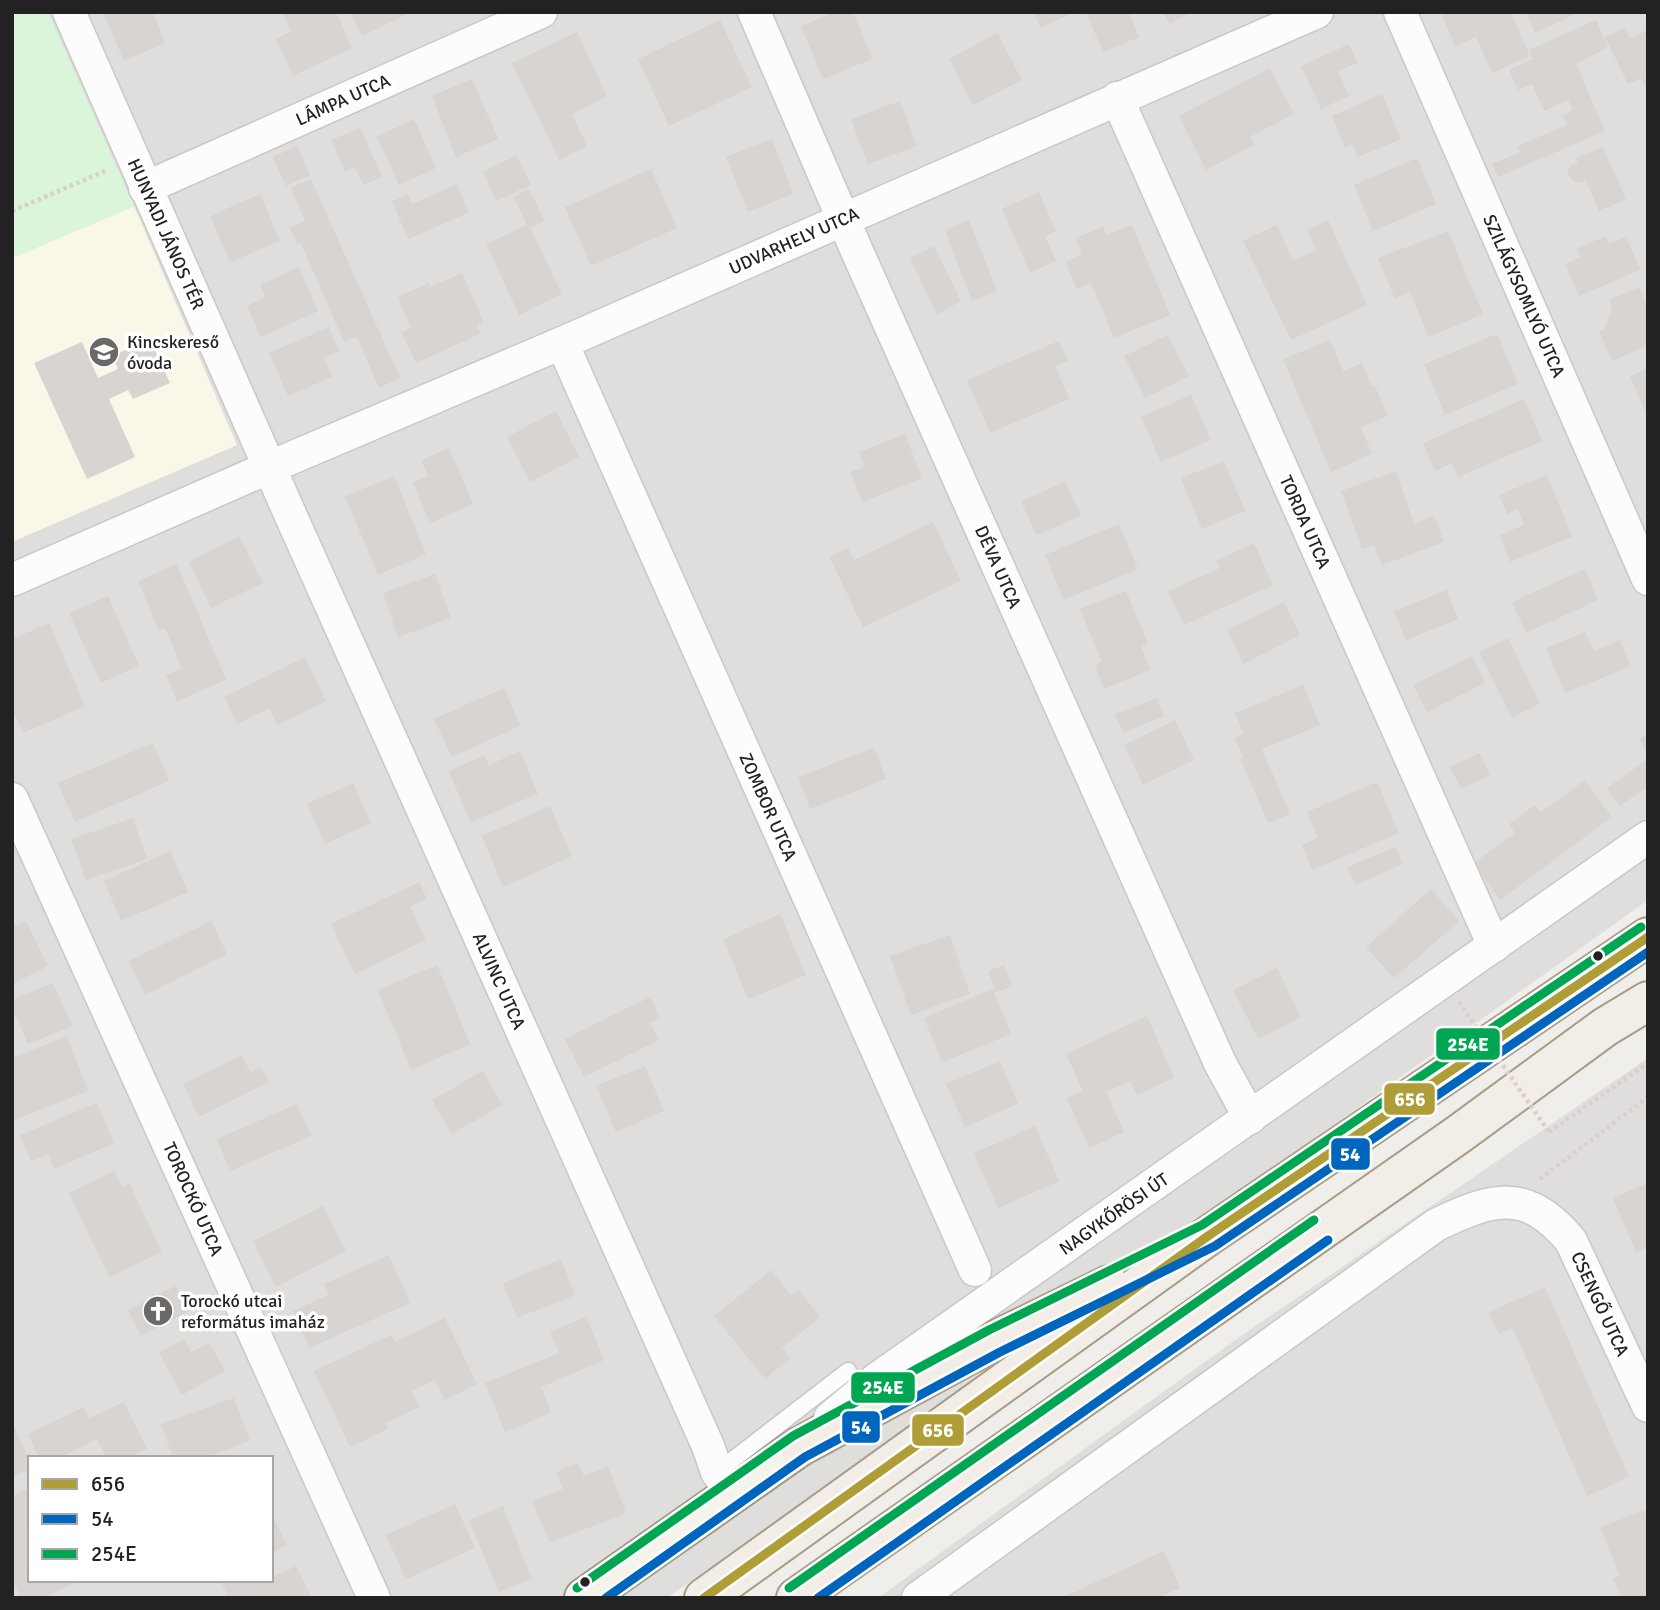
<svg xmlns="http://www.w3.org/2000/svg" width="1660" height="1610" viewBox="0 0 1660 1610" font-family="Signika,sans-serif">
<rect width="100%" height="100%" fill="#f0eeeb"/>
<g fill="#dfdedc" fill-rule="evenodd">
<path d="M 12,12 L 1648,12 L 1648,900 L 752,1541 L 666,1598 L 12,1598 ZM 30,1458 L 271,1458 L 271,1580 L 30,1580 Z"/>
<polygon points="1648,1058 1648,1598 878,1598 1238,1338"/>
</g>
<polygon fill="#f8f7e8" points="134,206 237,445 12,542 12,258"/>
<polygon fill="#daf5da" points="12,12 48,12 134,206 12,258"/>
<g fill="#d7d4d2">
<polygon points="103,12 153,12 165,43 124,61"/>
<polygon points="282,12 336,12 352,48 293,76 276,39 291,31"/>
<polygon points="351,12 411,12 362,36"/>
<polygon points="835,12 853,12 872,59 823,79 801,26"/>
<polygon points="1033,12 1069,12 1070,14 1041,28"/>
<polygon points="1086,12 1129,12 1139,37 1103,52"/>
<polygon points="1163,12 1192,12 1170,24"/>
<polygon points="1441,12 1511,12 1530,56 1492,73 1476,37 1455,46"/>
<polygon points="1526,12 1580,12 1535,33"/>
<polygon points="720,20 752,87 669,126 638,59"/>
<polygon points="1596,20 1608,47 1576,64 1605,131 1498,177 1492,164 1520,152 1517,146 1567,125 1563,115 1573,110 1568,100 1544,111 1532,84 1518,90 1509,70 1533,59 1529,50"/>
<polygon points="1625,28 1630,39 1648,30 1648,92 1641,78 1628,84 1605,37"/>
<polygon points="577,32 607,96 572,114 587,146 559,160 512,63"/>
<polygon points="997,33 1022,80 973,105 949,59"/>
<polygon points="1349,44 1357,63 1338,71 1349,96 1321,109 1301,66"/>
<polygon points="1270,68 1294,114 1250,137 1254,145 1206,170 1179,116"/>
<polygon points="472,79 498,139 456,157 432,96"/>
<polygon points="1382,94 1401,139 1358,157 1352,144 1345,147 1332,116"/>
<polygon points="900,101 917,146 868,164 851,119"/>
<polygon points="414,119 436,168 399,185 377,136"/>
<polygon points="360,128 382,177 363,185 355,167 345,171 331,140"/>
<polygon points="772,139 793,194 748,212 726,157"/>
<polygon points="297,146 310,175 286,186 273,157"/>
<polygon points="1603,147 1626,199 1599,211 1586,181 1578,183 1571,179 1567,172 1571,165 1578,162 1576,158"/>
<polygon points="517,155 531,185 496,201 483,171"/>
<polygon points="1417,158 1436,204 1373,231 1354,185"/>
<polygon points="651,169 677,228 591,266 565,207"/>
<polygon points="311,179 400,378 379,388 357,337 344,342 301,243 297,244 290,228 305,221 291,188"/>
<polygon points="457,184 469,213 408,239 392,201 408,194 412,204"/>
<polygon points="529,189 545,221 530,228 562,294 519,315 486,244 527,225 514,197"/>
<polygon points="1039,192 1056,231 1045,236 1056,261 1030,273 1002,209"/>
<polygon points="260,194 280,241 230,262 210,216"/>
<polygon points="969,220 997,291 972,301 945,230"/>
<polygon points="1328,220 1367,305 1291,340 1243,241 1277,225 1293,261 1316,250 1307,230"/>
<polygon points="1132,225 1170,315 1114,338 1091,283 1077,289 1065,262 1082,254 1076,238 1103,227 1106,235"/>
<polygon points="1448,231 1483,314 1429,337 1410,292 1395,299 1378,258"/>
<polygon points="1606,236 1609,244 1626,237 1640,270 1579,296 1565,264 1581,257 1577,248"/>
<polygon points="934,246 961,301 937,314 910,258"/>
<polygon points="299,267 318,311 261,337 247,306 266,297 260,285"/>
<polygon points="462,273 484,323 477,326 480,334 416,363 402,333 411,328 398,297 429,283 430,287"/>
<polygon points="1639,287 1648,308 1648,345 1612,361 1599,331 1605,329 1612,307 1609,300"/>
<polygon points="329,327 339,351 324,358 332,377 288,396 269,353"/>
<polygon points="1497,334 1518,384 1445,415 1424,364"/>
<polygon points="1168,335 1189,376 1145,398 1124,356"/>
<polygon points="150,339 170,383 133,399 128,390 109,399 135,457 87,479 34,363 82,342 98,378 118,369 112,356"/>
<polygon points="1330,340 1343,371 1362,363 1372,387 1375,386 1388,416 1361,427 1372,454 1331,472 1283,359"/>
<polygon points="1059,341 1068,361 1055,366 1069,399 990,433 967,380"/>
<polygon points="1648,368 1648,418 1630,376"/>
<polygon points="1191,395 1211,440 1161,462 1141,417"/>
<polygon points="1524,399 1542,441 1458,477 1452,463 1435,471 1423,443"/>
<polygon points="556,411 579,457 530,482 507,437"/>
<polygon points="905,434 922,478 862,502 850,472 865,467 859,452"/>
<polygon points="449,448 473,504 430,523 413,482 428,476 421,460"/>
<polygon points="1224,461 1245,511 1202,529 1181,478"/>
<polygon points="1396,471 1414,524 1434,516 1444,542 1382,565 1374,545 1362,549 1341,491"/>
<polygon points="1547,475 1572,537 1510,562 1499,535 1524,525 1518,509 1507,514 1499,495"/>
<polygon points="394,476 426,554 378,575 345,496"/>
<polygon points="1065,482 1081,516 1036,535 1021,501"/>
<polygon points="933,522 961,581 863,627 829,556 848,548 854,560"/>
<polygon points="1119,524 1138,569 1064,600 1045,555"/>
<polygon points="239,536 263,583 211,608 189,562"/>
<polygon points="1254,543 1273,585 1184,625 1168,591 1220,568 1217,560"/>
<polygon points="177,564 226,680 177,701 166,675 182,668 165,628 159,631 138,581"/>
<polygon points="1585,569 1598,600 1526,633 1512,602"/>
<polygon points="435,574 451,618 398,637 383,593"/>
<polygon points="1447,590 1458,619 1406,640 1394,611"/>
<polygon points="1126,591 1148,644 1141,646 1150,670 1104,689 1095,665 1102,662 1080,609"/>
<polygon points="108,596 139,666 101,683 69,613"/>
<polygon points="1284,602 1300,635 1243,664 1227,630"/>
<polygon points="49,623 85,706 23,733 12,709 12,639"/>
<polygon points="1585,632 1594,651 1620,640 1631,666 1565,693 1546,648"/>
<polygon points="1508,638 1540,703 1512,718 1479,652"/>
<polygon points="1472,656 1485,683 1427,712 1413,685"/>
<polygon points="305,657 326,701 277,725 269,708 237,724 224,697"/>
<polygon points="1303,685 1320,725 1262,749 1290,814 1268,823 1240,758 1243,757 1235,738 1244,734 1235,713"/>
<polygon points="504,688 520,726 452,757 434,719"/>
<polygon points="1157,698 1164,716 1123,733 1115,714"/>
<polygon points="1175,720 1194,760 1143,785 1124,745"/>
<polygon points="1648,734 1648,754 1639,739"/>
<polygon points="153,743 169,781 75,822 58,783"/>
<polygon points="874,748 886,779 810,809 798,777"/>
<polygon points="520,751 538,794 470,822 449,771 485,755 489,765"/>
<polygon points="1480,753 1490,775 1461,789 1450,767"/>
<polygon points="1648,759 1648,786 1620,806 1607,788"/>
<polygon points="1585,780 1612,817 1500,900 1474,863 1515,833 1509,824 1535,805 1541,812"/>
<polygon points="1377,782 1399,833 1312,870 1302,845 1318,838 1307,812"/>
<polygon points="353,783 371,823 325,844 307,804"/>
<polygon points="550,806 572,856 503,887 482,836"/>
<polygon points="133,818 147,859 86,880 71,839"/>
<polygon points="1395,847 1403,864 1355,885 1347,867"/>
<polygon points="170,851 188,892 121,921 104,881"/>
<polygon points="419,882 427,899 410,906 426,940 355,974 331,924"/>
<polygon points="1431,889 1459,921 1394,978 1366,947"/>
<polygon points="780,914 806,975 748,999 723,939"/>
<polygon points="26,921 48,966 12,984 12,927"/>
<polygon points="211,921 227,954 145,995 129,961"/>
<polygon points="950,935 970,994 911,1015 890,956"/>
<polygon points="437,965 470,1044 411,1070 378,990"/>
<polygon points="1004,965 1012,986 994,993 1011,1034 942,1062 924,1018 995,988 988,971"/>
<polygon points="1277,968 1301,1017 1258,1039 1233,990"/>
<polygon points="53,983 72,1026 28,1044 12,1007 12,1000"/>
<polygon points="650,997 660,1018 650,1023 659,1040 584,1077 565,1039"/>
<polygon points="1147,1016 1174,1078 1137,1095 1130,1081 1106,1092 1124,1132 1089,1148 1067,1098 1083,1091 1066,1054"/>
<polygon points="67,1036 88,1091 12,1121 12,1058"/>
<polygon points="242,1055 250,1072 261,1067 269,1082 199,1117 183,1084"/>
<polygon points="1000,1061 1018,1104 965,1127 946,1084"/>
<polygon points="645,1066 664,1111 616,1132 596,1086"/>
<polygon points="483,1071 502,1105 452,1134 432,1100"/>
<polygon points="97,1103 114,1143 54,1169 48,1154 31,1161 20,1135"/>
<polygon points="297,1104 311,1136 230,1171 217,1139"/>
<polygon points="1035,1126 1059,1181 998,1208 974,1153"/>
<polygon points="114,1171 122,1187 129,1183 162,1252 109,1277 69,1193"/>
<polygon points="1648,1183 1648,1248 1636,1252 1613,1198"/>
<polygon points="323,1206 346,1251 276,1287 253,1241"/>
<polygon points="389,1255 410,1303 309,1348 293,1311 328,1295 324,1284"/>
<polygon points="561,1259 575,1295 517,1318 503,1283"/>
<polygon points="771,1270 792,1296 799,1290 820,1317 782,1348 790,1358 765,1379 714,1316"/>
<polygon points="176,1286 189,1311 141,1336 128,1310"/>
<polygon points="1545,1287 1629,1477 1587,1496 1513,1328 1499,1334 1489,1312"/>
<polygon points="586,1317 604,1360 541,1387 551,1413 505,1432 485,1383 559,1353 550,1332"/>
<polygon points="445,1318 477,1384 444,1400 435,1380 412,1391 419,1407 386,1423 388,1429 350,1447 314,1371 391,1335 395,1342"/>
<polygon points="184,1339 191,1352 209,1343 225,1371 182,1395 159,1353"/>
<polygon points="234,1398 250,1441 204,1458 173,1458 161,1424"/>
<polygon points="124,1402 147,1449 129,1458 106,1458 97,1439 59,1458 39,1458 28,1434 84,1407 89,1418"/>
<polygon points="12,1421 30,1462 30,1469 12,1477"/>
<polygon points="578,1463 584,1476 608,1467 626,1513 550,1543 532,1501 563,1489 556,1472"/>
<polygon points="30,1488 30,1580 80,1580 44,1598 21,1598 12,1580 12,1496"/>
<polygon points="455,1504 475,1548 406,1579 386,1535"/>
<polygon points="503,1506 532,1579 499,1592 469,1520"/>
<polygon points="1644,1510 1648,1518 1648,1598 1621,1598 1613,1579 1620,1576 1600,1528"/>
<polygon points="275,1521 287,1545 271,1553 271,1523"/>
<polygon points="1164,1551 1180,1588 1158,1598 1061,1598"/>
<polygon points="296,1566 312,1598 229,1598 220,1580 271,1580 271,1578"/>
</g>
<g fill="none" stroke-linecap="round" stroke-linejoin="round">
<g stroke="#c9c8c7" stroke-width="19">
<polyline id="lane" points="717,1472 848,1371"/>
</g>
<g stroke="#c9c8c7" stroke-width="35">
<g id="street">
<polyline points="69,12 290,514 708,1446 717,1472 732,1494"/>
<polyline points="754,12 856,249 1220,1063 1250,1118"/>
<polyline points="1400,12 1648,579"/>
<polyline points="1117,98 1494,946"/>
<polyline points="145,188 541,12"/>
<polyline points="562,343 975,1270"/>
<polyline points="12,580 270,467 562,343 1317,12"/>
<polyline points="12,799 374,1598"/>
<polyline points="830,1418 878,1378 1648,837"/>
<path d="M 918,1598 L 1436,1225 C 1492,1198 1527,1187 1571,1241 L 1648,1406"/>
</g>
</g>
<g stroke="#999a82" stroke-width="42">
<polyline id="secondary" points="584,1598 799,1447"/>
</g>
<g stroke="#a79c86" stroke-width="42">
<g id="primary">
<polyline points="799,1447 994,1341 1109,1285"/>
<polyline points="704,1598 1208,1236 1648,937"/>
<polyline points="796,1598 1459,1134 1605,1027 1648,1001"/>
</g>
</g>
<g stroke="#dccecd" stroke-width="4.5" stroke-dasharray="3.5 3.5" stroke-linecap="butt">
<polyline points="12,211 105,171"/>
<polyline points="1549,1132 1648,1063"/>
<polyline points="1540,1179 1648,1097"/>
</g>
<use href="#lane" stroke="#fdfcfc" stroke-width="16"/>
<use href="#street" stroke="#fdfcfc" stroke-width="32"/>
<use href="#secondary" stroke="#f4f4ed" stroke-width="38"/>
<use href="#primary" stroke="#f3ede7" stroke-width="38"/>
<polyline stroke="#dccecd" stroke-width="4.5" stroke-dasharray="3.5 3.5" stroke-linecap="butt" points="1459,1002 1549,1132"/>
<g stroke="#fff" stroke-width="14">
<polyline id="bus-1" points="704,1598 1208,1236 1648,937"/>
</g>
<g stroke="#fff" stroke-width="14">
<g id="bus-2">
<polyline points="606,1598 805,1457 1000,1352 1215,1246 1648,952"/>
<polyline points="818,1598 1328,1240"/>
</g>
</g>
<g stroke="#fff" stroke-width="14">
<g id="bus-3">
<polyline points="577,1588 793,1436 989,1330 1202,1225 1641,927"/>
<polyline points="789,1588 1314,1220"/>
</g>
</g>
<use href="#bus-1" stroke="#af9e37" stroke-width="9"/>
<use href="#bus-2" stroke="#0065bd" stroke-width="9"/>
<use href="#bus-3" stroke="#00a651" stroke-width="9"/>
</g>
<defs>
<g id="school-disc" transform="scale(1.575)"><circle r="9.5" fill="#6a6968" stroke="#fff"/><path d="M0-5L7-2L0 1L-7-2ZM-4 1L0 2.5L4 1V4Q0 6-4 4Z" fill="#fff"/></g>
<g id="church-disc" transform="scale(1.575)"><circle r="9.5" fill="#6a6968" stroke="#fff"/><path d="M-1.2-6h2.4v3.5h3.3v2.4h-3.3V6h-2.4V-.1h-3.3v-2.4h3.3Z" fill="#fff"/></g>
</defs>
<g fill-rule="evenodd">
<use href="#school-disc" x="104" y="352"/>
<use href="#church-disc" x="158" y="1311"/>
</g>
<g fill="#222" stroke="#fff" stroke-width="2.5">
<circle cx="1598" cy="956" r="6"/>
<circle cx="585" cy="1582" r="6"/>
</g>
<g text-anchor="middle" stroke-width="7" stroke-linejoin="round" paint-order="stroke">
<g font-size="18" fill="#222" stroke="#fff">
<text transform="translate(343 100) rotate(-24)" y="6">LÁMPA UTCA</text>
<text transform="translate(166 234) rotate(66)" y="6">HUNYADI JÁNOS TÉR</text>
<text transform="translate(794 241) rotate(-24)" y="6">UDVARHELY UTCA</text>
<text transform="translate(1524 296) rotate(66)" y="6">SZILÁGYSOMLYÓ UTCA</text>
<text transform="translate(1305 522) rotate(66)" y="6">TORDA UTCA</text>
<text transform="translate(998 567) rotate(66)" y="6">DÉVA UTCA</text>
<text transform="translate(768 807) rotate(66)" y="6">ZOMBOR UTCA</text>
<text transform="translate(499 981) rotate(66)" y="6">ALVINC UTCA</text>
<text transform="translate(193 1199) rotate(66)" y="6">TOROCKÓ UTCA</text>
<text transform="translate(1114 1214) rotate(-35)" y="6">NAGYKŐRÖSI ÚT</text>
<text transform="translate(1600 1304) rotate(65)" y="6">CSENGŐ UTCA</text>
</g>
<g font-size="18" fill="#222" stroke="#fff" text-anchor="start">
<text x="127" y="348">Kincskereső<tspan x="127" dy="21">óvoda</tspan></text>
<text x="181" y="1307">Torockó utcai<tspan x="181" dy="21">református imaház</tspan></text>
</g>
</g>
<g stroke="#fff" stroke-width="2.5">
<rect x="1435" y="1027" width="66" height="34" rx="7" fill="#00a651"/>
<rect x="1383" y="1082" width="53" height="34" rx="7" fill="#af9e37"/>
<rect x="1330" y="1137" width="41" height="34" rx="7" fill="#0065bd"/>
<rect x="850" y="1371" width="66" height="33" rx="7" fill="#00a651"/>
<rect x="841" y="1410" width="40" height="34" rx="7" fill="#0065bd"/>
<rect x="911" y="1413" width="54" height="34" rx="7" fill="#af9e37"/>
</g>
<g font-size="19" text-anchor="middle" font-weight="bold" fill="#fff">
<text x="1468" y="1051">254E</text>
<text x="1410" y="1106">656</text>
<text x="1350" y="1161">54</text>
<text x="883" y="1394">254E</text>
<text x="861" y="1434">54</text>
<text x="938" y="1437">656</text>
</g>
<rect width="1660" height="1610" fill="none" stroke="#222222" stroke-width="28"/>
<rect x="28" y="1456" width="245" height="126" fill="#ffffff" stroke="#a7a7a7" stroke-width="2"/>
<rect x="42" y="1479" width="35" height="10" fill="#af9e37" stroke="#a7a7a7" stroke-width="2"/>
<text x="91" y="1491" font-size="21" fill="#222222">656</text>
<rect x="42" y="1514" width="35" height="10" fill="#0065bd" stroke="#a7a7a7" stroke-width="2"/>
<text x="91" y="1526" font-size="21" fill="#222222">54</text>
<rect x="42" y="1549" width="35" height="10" fill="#00a651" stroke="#a7a7a7" stroke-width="2"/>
<text x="91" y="1561" font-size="21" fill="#222222">254E</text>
</svg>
